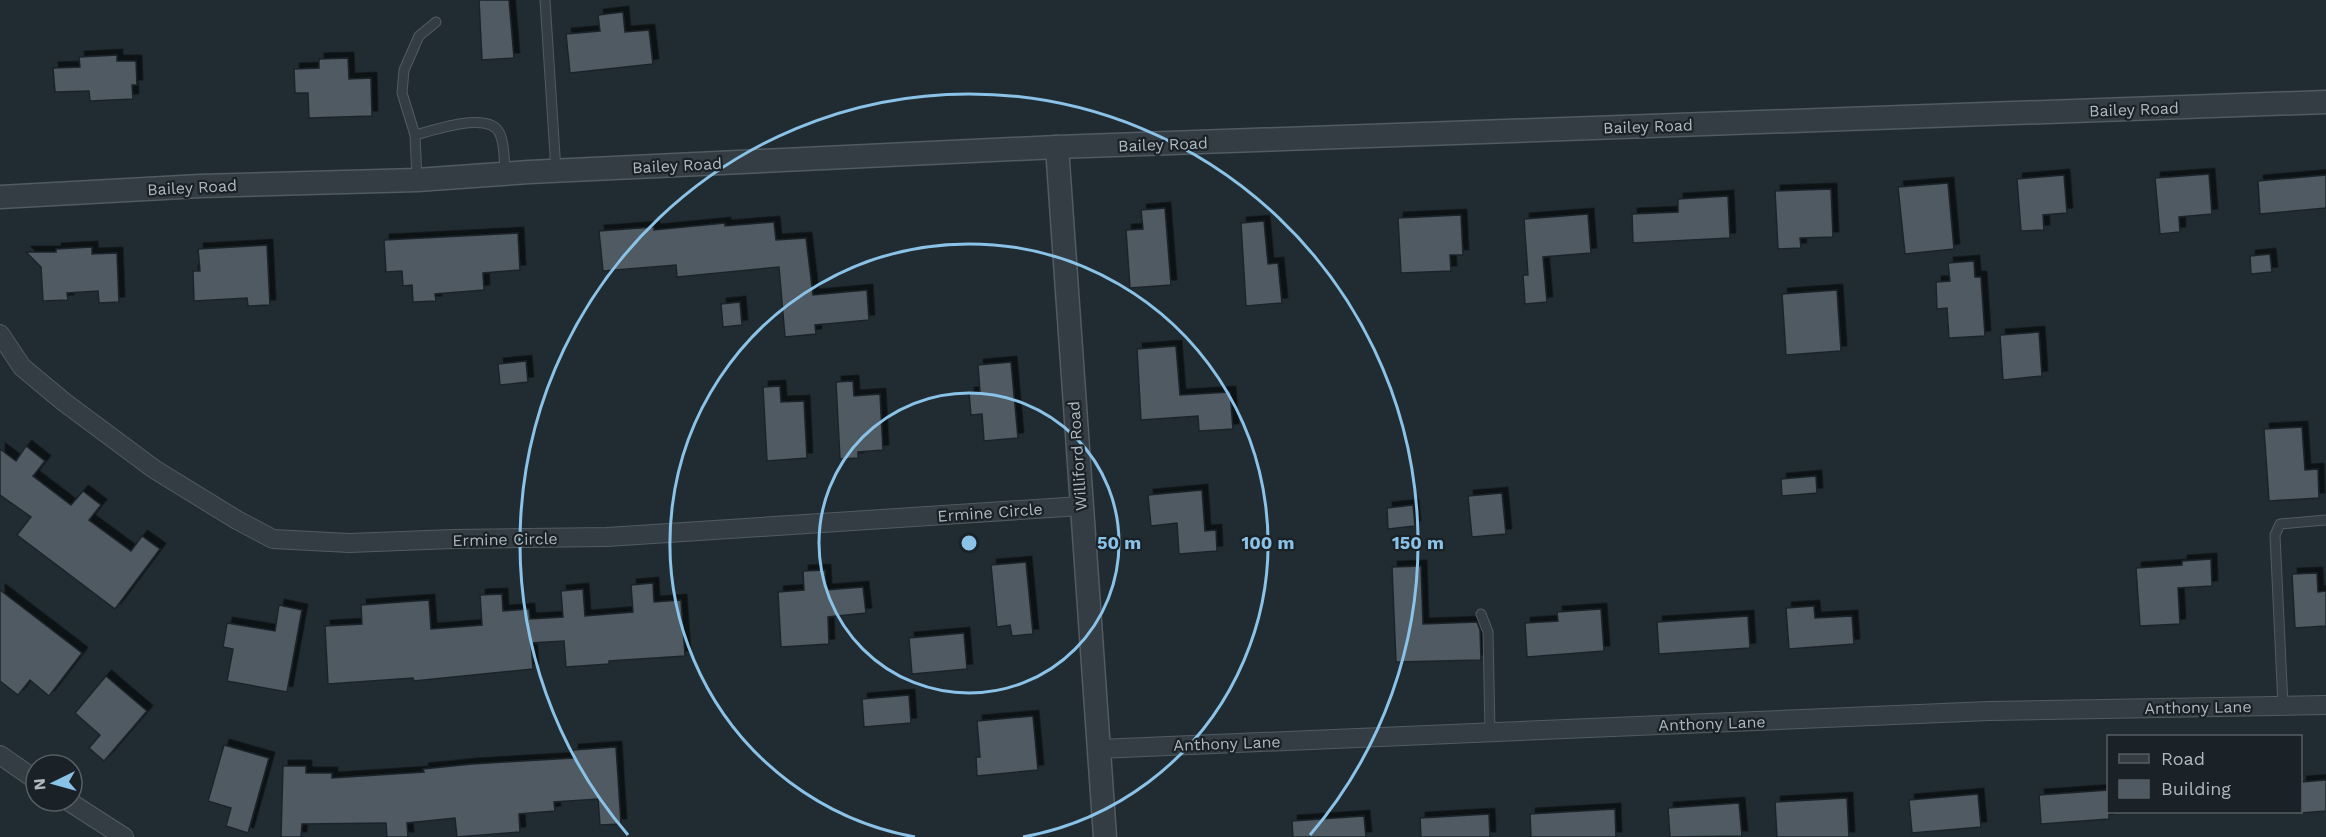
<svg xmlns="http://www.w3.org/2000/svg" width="2326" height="837" viewBox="0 0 2326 837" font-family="'Work Sans',sans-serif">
<defs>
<filter id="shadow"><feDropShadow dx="5.5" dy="-5.5" stdDeviation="0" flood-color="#0009"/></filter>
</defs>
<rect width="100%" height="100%" fill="#212c32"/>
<g fill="#4f5a62" stroke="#1c2429" stroke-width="1.5" filter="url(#shadow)">
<polygon points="479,0 509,0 514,58 482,60"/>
<polygon points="623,12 625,32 649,30 653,64 570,73 566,34 600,31 598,15"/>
<polygon points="117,55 117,61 136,61 137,85 132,85 133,99 90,101 89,91 55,92 53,68 80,67 79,57"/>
<polygon points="348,58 349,79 371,78 372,116 309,118 308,93 295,93 294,69 319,68 319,59"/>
<polygon points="2209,174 2212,214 2179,217 2180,232 2160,234 2155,178"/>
<polygon points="2064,175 2067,213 2043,215 2044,230 2021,231 2017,179"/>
<polygon points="2326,175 2326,208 2260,214 2258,181"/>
<polygon points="1948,183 1954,249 1905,254 1898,187"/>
<polygon points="1831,189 1833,237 1800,238 1801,248 1778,249 1775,191"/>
<polygon points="1728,196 1730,238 1633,243 1632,214 1678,212 1678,199"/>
<polygon points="1165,208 1171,285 1130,288 1126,230 1143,229 1141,210"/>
<polygon points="1588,214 1591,253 1543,257 1547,302 1525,304 1523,275 1528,275 1524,219"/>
<polygon points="1461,215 1463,255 1450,255 1451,271 1401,273 1398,218"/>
<polygon points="1264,221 1268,264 1278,263 1282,303 1246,306 1241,223"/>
<polygon points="774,222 776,240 806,238 813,295 867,290 869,320 815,325 816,334 785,337 779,267 677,277 676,265 603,271 599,231 654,227 654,230 725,223 725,226"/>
<polygon points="518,233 520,270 483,273 484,290 435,294 436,301 413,302 412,285 403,286 402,271 386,272 384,240"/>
<polygon points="267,245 270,305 248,306 247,298 194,301 193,271 200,271 198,249"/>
<polygon points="92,247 92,254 117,253 119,302 99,303 98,291 67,293 68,300 43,301 41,267 26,252 56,252 56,249"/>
<polygon points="2270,254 2272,272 2251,274 2250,256"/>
<polygon points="1974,261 1975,277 1981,277 1985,336 1949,338 1947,308 1937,309 1936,282 1950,281 1948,263"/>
<polygon points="1837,290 1841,351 1786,355 1782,294"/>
<polygon points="740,302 742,325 723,327 721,304"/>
<polygon points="2039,332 2042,376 2003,380 2000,335"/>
<polygon points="1176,346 1180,395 1230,392 1233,429 1199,431 1198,416 1141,420 1137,349"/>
<polygon points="526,361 528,382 500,385 498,364"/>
<polygon points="1011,362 1018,438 984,441 982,414 971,415 969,393 980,392 978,365"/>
<polygon points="853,381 854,396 880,394 883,450 858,452 858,458 840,459 836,382"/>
<polygon points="780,386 781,402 804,401 807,458 767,461 763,387"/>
<polygon points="2302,427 2305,470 2318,469 2319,498 2269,501 2264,429"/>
<polygon points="26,446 45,461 33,476 71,505 83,491 101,505 89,520 131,551 142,536 160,549 115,609 17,535 31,517 0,495 0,449 16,461"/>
<polygon points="1816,476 1817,493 1782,496 1781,479"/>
<polygon points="1202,490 1205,531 1216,530 1217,551 1179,554 1177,523 1151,526 1148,495"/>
<polygon points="1502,493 1506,534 1472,537 1468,496"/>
<polygon points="1413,505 1415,526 1388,529 1387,508"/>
<polygon points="2211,559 2212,586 2178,588 2180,624 2140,626 2136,568 2182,565 2182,561"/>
<polygon points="1026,562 1033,634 1012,636 1010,625 997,627 991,565"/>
<polygon points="1421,566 1423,624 1477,622 1480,630 1481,660 1396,662 1392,567"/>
<polygon points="825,570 826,590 863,587 866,613 828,617 829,644 781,647 778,592 804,590 803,571"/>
<polygon points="2317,573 2318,592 2326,591 2326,626 2295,628 2292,574"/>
<polygon points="653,583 654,602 681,600 685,656 609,661 609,664 566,667 564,641 531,643 533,669 414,681 413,678 328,684 325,626 362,624 361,605 429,600 431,629 482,625 480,595 502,594 503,611 529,609 530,619 563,617 561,591 583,589 585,616 633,612 631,585"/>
<polygon points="0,590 82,653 49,696 30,680 18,695 0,681"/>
<polygon points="279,605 302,610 287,692 227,681 233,649 223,647 227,623 275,631"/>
<polygon points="1814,606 1815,618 1852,616 1854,644 1789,649 1786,608"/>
<polygon points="1601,609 1604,651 1527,657 1525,623 1558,621 1557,612"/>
<polygon points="1748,616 1750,648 1659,654 1657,622"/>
<polygon points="964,633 967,669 912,674 909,638"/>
<polygon points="106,676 147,711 104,761 89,748 100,735 75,713"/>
<polygon points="909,695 911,723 864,727 862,699"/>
<polygon points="1033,716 1038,770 977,776 976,757 980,757 977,721"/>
<polygon points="224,745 269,758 248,833 226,826 231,808 208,801"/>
<polygon points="616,747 621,824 600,825 598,799 554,802 555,811 519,814 520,832 457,837 455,818 407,823 408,837 387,837 386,823 302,824 301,837 281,837 283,766 306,766 306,773 332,773 332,778 424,772 423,769 472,764 573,758 573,750"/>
<polygon points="2326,780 2326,811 2301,813 2301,782"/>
<polygon points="2109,790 2109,819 2041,824 2039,795"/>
<polygon points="1978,794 1981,827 1912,833 1909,800"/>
<polygon points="1847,798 1849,837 1777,837 1775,802"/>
<polygon points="1739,803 1742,836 1670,837 1668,808"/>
<polygon points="1615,809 1616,837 1531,837 1530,814"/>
<polygon points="1489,814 1490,837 1421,837 1420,818"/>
<polygon points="1364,816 1366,837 1293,837 1292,821"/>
</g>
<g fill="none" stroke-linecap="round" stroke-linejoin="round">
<g stroke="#515b61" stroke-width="11">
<g id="service">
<polyline points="545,0 556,171"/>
<path d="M 415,135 C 435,130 490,110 500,134 C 505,146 504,160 505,172"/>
<polyline points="417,180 415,135 402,93 404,70 419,36 436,22"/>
<polyline points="1481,614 1488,632 1490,732"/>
<polyline points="2283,706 2275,535 2280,524 2326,520"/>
</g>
</g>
<g stroke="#515b61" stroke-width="20">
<g id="minor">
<polyline points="0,334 22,367 64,402 154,469 237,520 273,539 349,543 453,539 607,537 1081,506"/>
<polyline points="1099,749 1989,711 2326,705"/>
<polyline points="0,755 36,780"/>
<polyline points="68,801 124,837"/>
</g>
</g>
<g stroke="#515b61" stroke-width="25">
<g id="tertiary">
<polyline points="1057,147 1105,837"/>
<polyline points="0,197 200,186 417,180 529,172 1057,147 2326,102"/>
</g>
</g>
<use href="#service" stroke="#343d43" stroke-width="9"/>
<use href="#minor" stroke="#343d43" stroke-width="18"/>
<use href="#tertiary" stroke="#343d43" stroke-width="22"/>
</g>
<g fill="none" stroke="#8ac2e8" stroke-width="3">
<circle cx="969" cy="543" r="150"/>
<path d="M915 837A299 299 0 1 1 1023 837"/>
<path d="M628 835A449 449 0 1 1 1310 835"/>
</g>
<g text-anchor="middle" stroke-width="4.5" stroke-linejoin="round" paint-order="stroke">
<g font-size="16" fill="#aeb8c0" stroke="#1a2227">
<text transform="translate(2134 109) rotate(-2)" y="6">Bailey Road</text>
<text transform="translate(1648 126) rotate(-2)" y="6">Bailey Road</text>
<text transform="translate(1163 144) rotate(-2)" y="6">Bailey Road</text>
<text transform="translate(677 165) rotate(-3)" y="6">Bailey Road</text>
<text transform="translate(192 187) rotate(-3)" y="6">Bailey Road</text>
<text transform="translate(1077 456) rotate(-94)" y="6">Williford Road</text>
<text transform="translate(990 512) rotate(-4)" y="6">Ermine Circle</text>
<text transform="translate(505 539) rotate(-1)" y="6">Ermine Circle</text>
<text transform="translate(2198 707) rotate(-1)" y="6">Anthony Lane</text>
<text transform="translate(1712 723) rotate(-2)" y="6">Anthony Lane</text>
<text transform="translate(1227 743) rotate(-2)" y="6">Anthony Lane</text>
</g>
</g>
<circle cx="969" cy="543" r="9" fill="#8ac2e8" stroke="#1a2227" stroke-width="3"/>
<g font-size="18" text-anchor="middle" font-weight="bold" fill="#8ac2e8" stroke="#1a2227" stroke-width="4.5" stroke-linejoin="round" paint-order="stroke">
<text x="1119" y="549">50 m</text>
<text x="1268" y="549">100 m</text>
<text x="1418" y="549">150 m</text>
</g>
<rect x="2107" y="735" width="195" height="78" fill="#1a2227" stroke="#555e64" stroke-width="1.5"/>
<rect x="2119" y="754" width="30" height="9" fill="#343d43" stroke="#555e64" stroke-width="1.5"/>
<text x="2161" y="765" font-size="18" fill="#aeb8c0">Road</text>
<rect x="2119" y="780" width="30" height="18" fill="#4f5a62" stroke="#555e64" stroke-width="1.5"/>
<text x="2161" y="795" font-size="18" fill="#aeb8c0">Building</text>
<g transform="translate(54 783) rotate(265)"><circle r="28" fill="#1a2227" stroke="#555e64" stroke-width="1.5"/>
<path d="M0-4.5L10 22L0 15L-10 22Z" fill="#8ac2e8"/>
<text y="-9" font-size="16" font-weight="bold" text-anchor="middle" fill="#aeb8c0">N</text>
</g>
</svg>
